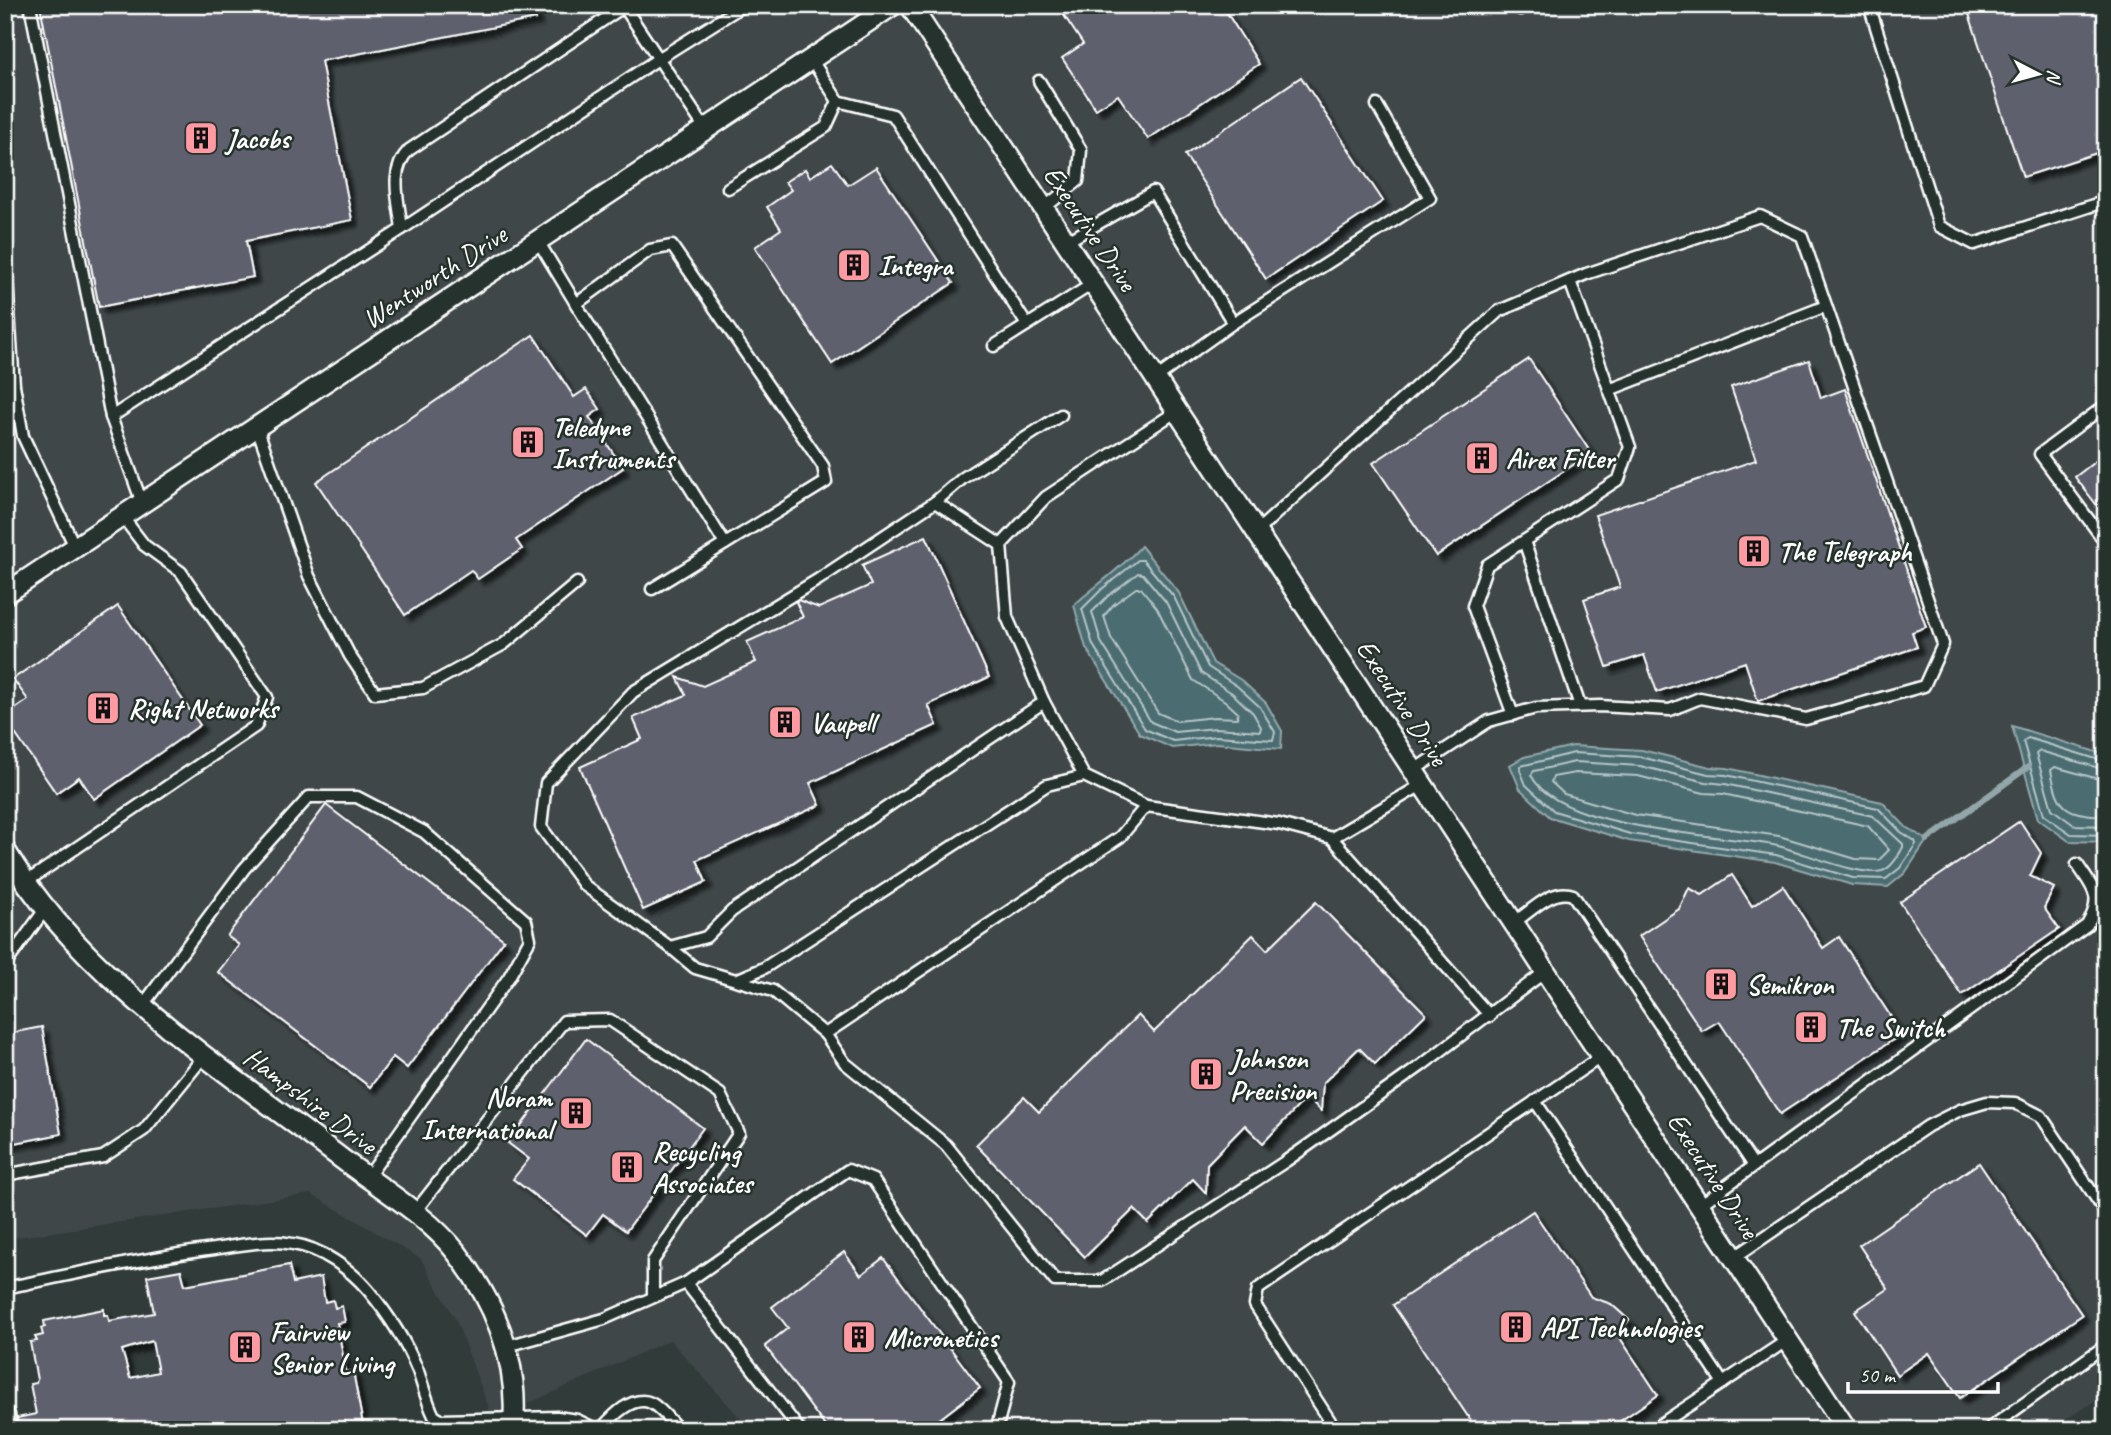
<svg xmlns="http://www.w3.org/2000/svg" width="2111" height="1435" viewBox="0 0 2111 1435" font-family="Caveat,sans-serif">
<defs>
<filter id="shadow"><feDropShadow dx="6" dy="6" stdDeviation="2" flood-color="#0009"/></filter>
</defs>
<rect width="100%" height="100%" fill="#313c3a"/>
<filter id="ink" filterUnits="userSpaceOnUse"><feTurbulence type="fractalNoise" baseFrequency=".0143" numOctaves="2"/><feDisplacementMap in="SourceGraphic" scale="14" xChannelSelector="R" yChannelSelector="G"/><feConvolveMatrix kernelMatrix="1 2 1 2 8 2 1 2 1" color-interpolation-filters="sRGB"/></filter>
<g filter="url(#ink)">
<polygon fill="#3f4749" points="5,5 2106,5 2106,1394 2048,1430 751,1430 670,1340 493,1419 456,1320 421,1259 311,1194 5,1239"/>
<g fill="#4b6d72" stroke="#93a7aa" stroke-width="2">
<path d="M 1141,546 L 1179,593 L 1213,663 L 1241,680 L 1266,703 L 1282,731 L 1281,749 L 1217,743 L 1172,748 L 1140,734 L 1086,648 L 1074,605 C 1096,585 1121,569 1141,546 Z"/>
<polygon points="2012,726 2106,755 2106,842 2069,841 2038,819"/>
<polygon points="1573,746 1642,750 1710,767 1727,768 1882,802 1906,827 1927,840 1905,873 1888,887 1852,885 1775,862 1629,841 1550,817 1520,789 1510,765 1524,757"/>
</g>
<g fill="none" stroke-linecap="round" stroke-linejoin="round">
<g stroke="#b7c5c7" stroke-width="2">
<polygon points="1138,560 1143,560 1174,597 1208,667 1237,686 1260,707 1275,732 1273,740 1217,736 1173,741 1145,729 1093,645 1082,609 1102,589"/>
<polygon points="1138,573 1143,574 1166,602 1201,673 1232,693 1253,713 1261,727 1260,731 1216,728 1175,732 1151,722 1101,642 1092,612 1108,596"/>
<polygon points="1136,588 1141,588 1157,608 1193,680 1225,701 1238,713 1237,718 1215,717 1177,721 1158,713 1111,638 1104,616 1114,604"/>
<polygon points="1574,753 1641,757 1708,774 1726,775 1878,808 1901,832 1915,841 1916,844 1900,868 1886,879 1853,878 1776,855 1630,834 1554,811 1526,785 1520,770 1521,766"/>
<path d="M 1575,762 L 1640,766 L 1706,782 L 1725,784 L 1873,816 L 1903,844 L 1903,847 C 1899,855 1892,868 1882,871 C 1859,877 1803,852 1778,846 C 1722,834 1558,831 1531,775 L 1534,771 Z"/>
<polyline points="2106,762 2028,738 2023,741 2044,815 2071,834 2106,835"/>
<polyline points="2106,770 2040,751 2036,754 2052,809 2074,825 2106,826"/>
<polygon points="1575,773 1638,776 1704,793 1723,794 1868,826 1889,850 1879,860 1856,859 1779,836 1635,815 1564,794 1551,782 1553,777"/>
<path d="M 2106,781 L 2055,767 L 2051,770 C 2058,810 2066,814 2106,816"/>
</g>
<polyline stroke="#93a7aa" stroke-width="6" points="1927,840 2028,767"/>
</g>
<g fill="#5f606d" stroke="#fff" stroke-width="2" fill-rule="evenodd" filter="url(#shadow)">
<polygon points="40,5 534,5 536,19 321,61 352,220 246,241 253,277 99,307"/>
<polygon points="1057,5 1222,5 1259,64 1148,139 1118,95 1096,109 1062,58 1083,44"/>
<polygon points="1966,5 2106,5 2106,150 2023,177"/>
<polygon points="1301,77 1383,201 1266,279 1185,155"/>
<polygon points="832,163 848,185 876,167 953,283 832,364 755,247 781,229 767,207 791,190 785,182 805,169 810,177"/>
<polygon points="533,335 574,397 586,389 600,409 589,417 623,468 516,540 522,549 478,579 471,570 405,615 316,482"/>
<polygon points="1529,359 1591,453 1436,556 1373,463"/>
<polygon points="1809,360 1821,398 1845,389 1926,627 1912,632 1917,647 1758,701 1745,662 1657,692 1644,655 1607,667 1584,599 1620,587 1595,515 1756,460 1731,387"/>
<polygon points="2106,453 2106,517 2075,477"/>
<polygon points="926,536 989,677 928,705 937,725 810,783 820,805 697,860 706,882 643,910 580,767 642,739 633,718 686,695 677,677 703,686 756,662 747,642 803,617 796,602 798,600 819,608 871,585 862,565"/>
<polygon points="118,606 200,725 94,799 79,777 56,793 5,719 5,716 28,700 13,679"/>
<polygon points="326,805 504,940 407,1068 393,1057 370,1087 218,972 239,945 227,936"/>
<polygon points="2020,821 2041,853 2030,876 2054,888 2044,908 2059,929 1962,995 1900,902"/>
<polygon points="1732,875 1752,906 1783,886 1823,948 1839,937 1902,1034 1780,1114 1719,1021 1702,1031 1639,936 1679,909 1689,888 1702,895"/>
<polygon points="1316,902 1426,1014 1375,1064 1359,1048 1323,1083 1321,1111 1307,1097 1263,1143 1245,1125 1207,1164 1206,1193 1193,1179 1148,1223 1134,1209 1085,1257 976,1145 1024,1097 1039,1112 1138,1015 1154,1032 1253,935 1267,950"/>
<polygon points="42,1027 61,1134 5,1145 5,1034"/>
<polygon points="586,1039 703,1128 626,1231 603,1214 587,1235 513,1179 529,1159 508,1143"/>
<polygon points="1979,1163 2082,1315 1960,1398 1929,1353 1897,1375 1855,1311 1888,1289 1859,1245"/>
<polygon points="1533,1211 1591,1297 1611,1304 1629,1320 1618,1335 1658,1395 1607,1430 1477,1430 1393,1305"/>
<polygon points="844,1252 861,1275 883,1258 980,1388 925,1430 828,1430 765,1346 788,1328 772,1307"/>
<path d="M 289,1265 L 293,1283 L 321,1277 L 325,1302 L 333,1300 L 335,1308 L 342,1306 L 345,1322 L 337,1323 L 346,1372 L 353,1371 L 364,1430 L 18,1430 L 17,1418 L 36,1414 L 30,1384 L 36,1383 L 37,1380 L 30,1342 L 37,1341 L 35,1337 L 43,1335 L 41,1328 L 45,1327 L 44,1321 L 104,1309 L 104,1315 L 108,1315 L 109,1321 L 154,1313 L 147,1276 L 181,1270 L 185,1285 ZM 152,1341 L 158,1372 L 130,1378 L 122,1350 Z"/>
</g>
<g fill="none" stroke-linecap="round" stroke-linejoin="round">
<g stroke="#fff" stroke-width="15">
<g id="lane">
<polyline points="30,5 111,417 142,503"/>
<polyline points="623,5 706,130"/>
<polyline points="1517,5 1520,9 1525,5"/>
<polyline points="1869,5 1939,226 1974,244 2106,201"/>
<polyline points="1039,81 1081,150 1078,181 1044,208"/>
<polyline points="838,101 893,115 1027,325"/>
<polyline points="728,188 826,127 838,101 811,59"/>
<path d="M 402,229 C 399,202 388,171 409,150 L 626,5"/>
<polyline points="538,241 576,304 650,250 672,246 823,466 826,482 652,589"/>
<polyline points="1066,242 1153,192 1233,323 1156,378"/>
<polyline points="5,251 14,385 23,436 75,547"/>
<polyline points="576,304 725,544"/>
<polyline points="1233,323 1430,198 1377,105"/>
<polyline points="994,346 1094,283"/>
<polyline points="1609,390 1826,306"/>
<polyline points="2106,405 2040,454 2106,543"/>
<polyline points="1061,415 963,478 935,502 819,579 633,692 546,783 541,827 584,885 670,947 706,937 732,911 1044,702 1007,617 1001,545 1046,497 1177,411"/>
<polyline points="111,417 402,229 658,59 744,5"/>
<polyline points="257,427 309,576 350,656 375,693 423,688 504,644 577,583"/>
<polyline points="935,502 1001,545"/>
<polyline points="1257,531 1499,311 1586,274 1760,216 1802,236 1943,644 1924,686 1806,719 1700,698 1670,710 1600,706 1536,708 1489,721 1414,770"/>
<polyline points="1524,541 1580,706"/>
<polyline points="1044,702 1084,776"/>
<polyline points="1513,715 1473,606 1487,565 1619,479 1630,447 1570,281"/>
<polyline points="1146,806 1120,837 825,1034 845,1063 946,1145 1055,1281 1102,1281 1286,1161 1422,1065 1546,971"/>
<polyline points="1332,838 1490,1016"/>
<polyline points="26,882 256,726 267,697 181,572 144,545 122,516"/>
<path d="M 1515,922 C 1531,911 1553,887 1573,895 L 1754,1166"/>
<polyline points="670,947 695,968 736,980 764,968 1047,785 1084,776 1146,806 1279,824 1332,838 1423,784"/>
<polyline points="5,965 46,908"/>
<polyline points="736,980 773,991 825,1034"/>
<polyline points="143,1005 244,869 309,797 357,797 424,832 526,921 530,939 509,977 367,1178"/>
<polyline points="1535,1101 1723,1383"/>
<polyline points="5,1175 103,1157 144,1130 205,1055"/>
<path d="M 1700,1205 L 2087,925 C 2104,896 2093,889 2077,864"/>
<polyline points="414,1213 564,1021 610,1020 720,1094 739,1133 653,1261 653,1297"/>
<polyline points="1735,1257 1928,1126 1960,1110 1987,1102 2015,1103 2041,1116 2106,1213"/>
<polyline points="686,1283 800,1430"/>
<path d="M 5,1288 C 75,1274 144,1258 214,1249 C 239,1245 268,1239 293,1244 C 321,1248 350,1269 368,1290 C 388,1314 406,1342 418,1371 C 423,1386 427,1402 434,1416 L 441,1420 L 557,1417 L 577,1420 L 598,1430"/>
<polyline points="507,1346 604,1319 686,1283 848,1170 873,1180 1009,1382 996,1430"/>
<polyline points="5,1411 9,1414 11,1430"/>
<path d="M 600,1430 C 611,1418 632,1394 651,1403 C 661,1408 671,1422 679,1430"/>
<polyline points="1336,1430 1255,1305 1258,1289 1602,1056"/>
<polyline points="1652,1430 1789,1339"/>
<polyline points="1987,1430 2106,1345"/>
</g>
</g>
<g stroke="#fff" stroke-width="24">
<g id="street">
<polyline points="910,5 1847,1430"/>
<polyline points="5,594 893,5"/>
<path d="M 5,850 C 79,977 227,1071 342,1159 C 380,1188 427,1215 457,1253 C 496,1304 520,1364 513,1430"/>
</g>
</g>
<use href="#lane" stroke="#26332d" stroke-width="10"/>
<use href="#street" stroke="#26332d" stroke-width="19"/>
</g>
</g>
<defs>
<g id="building-square" transform="scale(1.75)"><rect x="-9" y="-9" width="18" height="18" rx="4" fill="#ff9aa2" stroke="#26332d"/><path d="M-4-6H4V6H1V3H-1V6H-4ZM-2.5-4.3h1.7v1.8h-1.7ZM.8-4.3h1.7v1.8H.8ZM-2.5-1h1.7V.8h-1.7ZM.8-1h1.7V.8H.8Z" fill="#111"/></g>
</defs>
<g fill-rule="evenodd">
<use href="#building-square" x="201" y="138"/>
<use href="#building-square" x="854" y="265"/>
<use href="#building-square" x="528" y="442"/>
<use href="#building-square" x="1482" y="458"/>
<use href="#building-square" x="1754" y="551"/>
<use href="#building-square" x="103" y="708"/>
<use href="#building-square" x="785" y="722"/>
<use href="#building-square" x="1721" y="984"/>
<use href="#building-square" x="1811" y="1027"/>
<use href="#building-square" x="1206" y="1074"/>
<use href="#building-square" x="576" y="1113"/>
<use href="#building-square" x="627" y="1167"/>
<use href="#building-square" x="1516" y="1327"/>
<use href="#building-square" x="859" y="1337"/>
<use href="#building-square" x="245" y="1347"/>
</g>
<g text-anchor="middle" stroke-width="5" stroke-linejoin="round" paint-order="stroke">
<g font-size="28" font-weight="bold" fill="#fff" stroke="#26332d" text-anchor="start">
<text x="226" y="148">Jacobs</text>
<text x="878" y="275">Integra</text>
<text x="552" y="436">Teledyne<tspan x="552" dy="32">Instruments</tspan></text>
<text x="1506" y="468">Airex Filter</text>
<text x="1778" y="561">The Telegraph</text>
<text x="128" y="718">Right Networks</text>
<text x="810" y="732">Vaupell</text>
<text x="1746" y="994">Semikron</text>
<text x="1836" y="1037">The Switch</text>
<text x="1230" y="1068">Johnson<tspan x="1230" dy="32">Precision</tspan></text>
<text x="552" y="1107" text-anchor="end">Noram<tspan x="552" dy="32">International</tspan></text>
<text x="652" y="1161">Recycling<tspan x="652" dy="32">Associates</tspan></text>
<text x="1540" y="1337">API Technologies</text>
<text x="270" y="1341">Fairview<tspan x="270" dy="32">Senior Living</tspan></text>
<text x="884" y="1347">Micronetics</text>
</g>
<g font-size="28" fill="#fff" stroke="#26332d">
<text transform="translate(1091 228) rotate(56)" y="10">Executive Drive</text>
<text transform="translate(434 276) rotate(-33)" y="10">Wentworth Drive</text>
<text transform="translate(1403 702) rotate(57)" y="10">Executive Drive</text>
<text transform="translate(311 1100) rotate(37)" y="10">Hampshire Drive</text>
<text transform="translate(1714 1175) rotate(57)" y="10">Executive Drive</text>
</g>
</g>
<rect width="2111" height="1435" fill="none" stroke="#26332d" stroke-width="28"/>
<rect x="14" y="14" width="2083" height="1407" fill="none" stroke="#fff" stroke-width="2.5" filter="url(#ink)"/>
<g transform="translate(2038 74) rotate(96)" stroke="#26332d" stroke-width="5" paint-order="stroke">
<path d="M0-5L12 26L0 18L-12 26Z" fill="#ffffff"/>
<text y="-10" font-size="19" font-weight="bold" text-anchor="middle" fill="#ffffff">N</text>
</g>
<path d="M1848 1382v10h150v-10" fill="none" stroke="#ffffff" stroke-width="3.5"/>
<text x="1859" y="1382" font-size="21" fill="#ffffff" stroke="#26332d" stroke-width="5" paint-order="stroke">50 m</text>
</svg>
